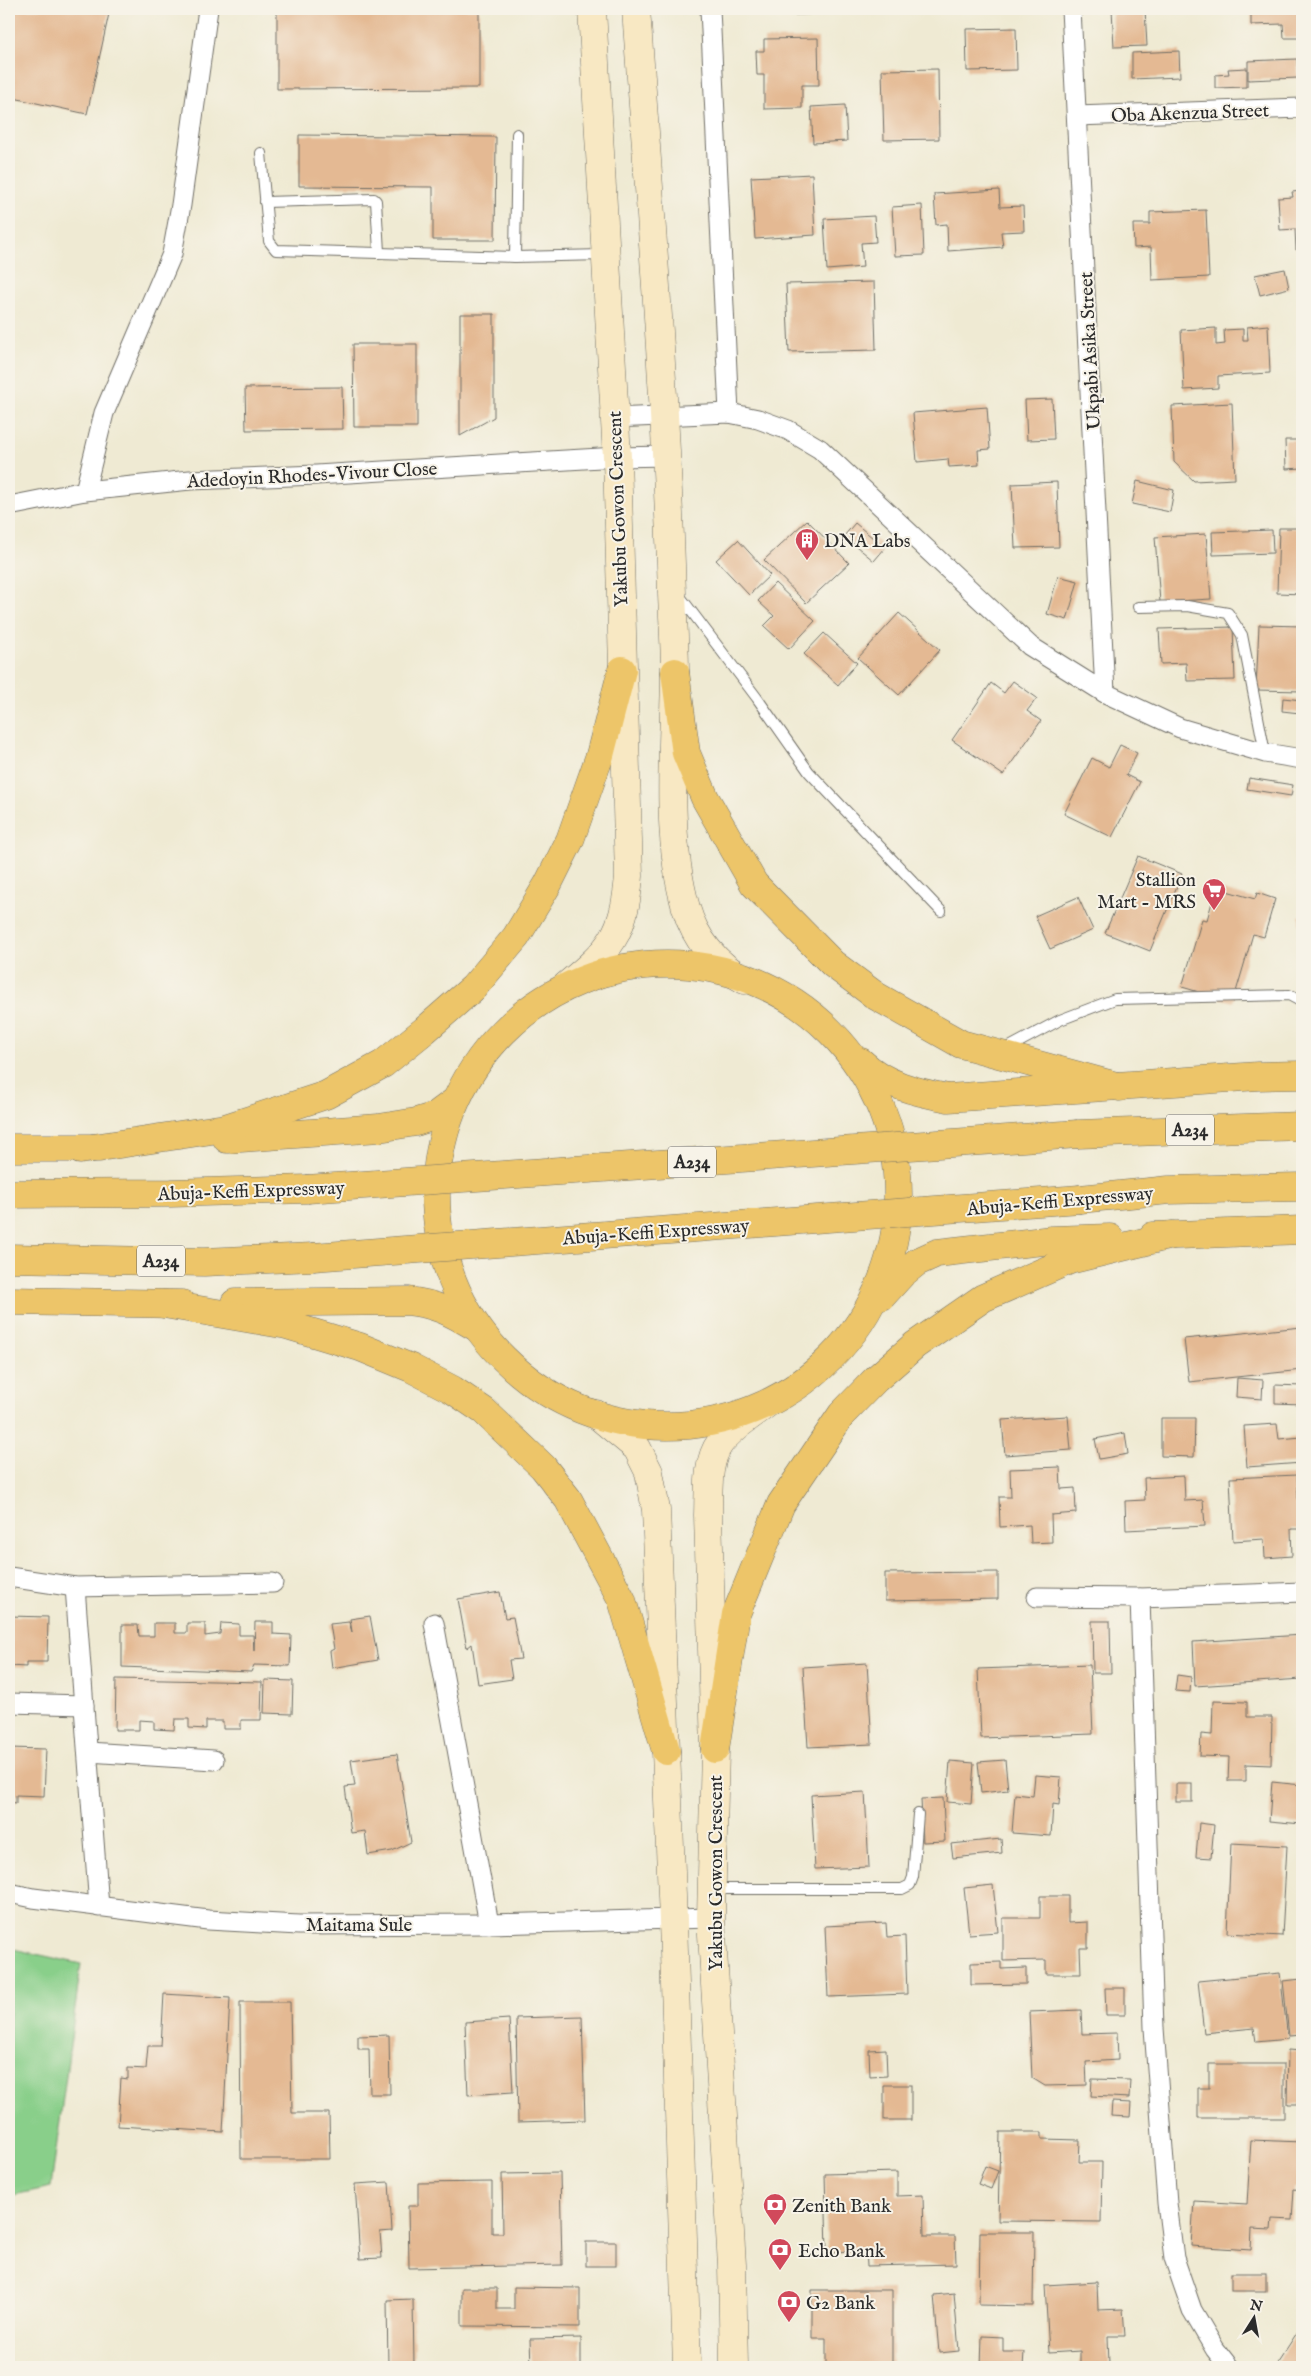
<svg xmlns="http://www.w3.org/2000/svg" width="1311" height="2376" viewBox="0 0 1311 2376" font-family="'IM FELL English',serif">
<rect width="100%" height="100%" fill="#f7f3e8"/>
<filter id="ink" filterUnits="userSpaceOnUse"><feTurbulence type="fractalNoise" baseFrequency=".02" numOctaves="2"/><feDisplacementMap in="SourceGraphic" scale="10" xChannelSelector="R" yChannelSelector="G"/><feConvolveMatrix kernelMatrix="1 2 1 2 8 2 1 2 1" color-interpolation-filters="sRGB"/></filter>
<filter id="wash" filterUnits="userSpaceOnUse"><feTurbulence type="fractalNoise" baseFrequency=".0096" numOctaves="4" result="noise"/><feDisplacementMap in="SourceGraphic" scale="20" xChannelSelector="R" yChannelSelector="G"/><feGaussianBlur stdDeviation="1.12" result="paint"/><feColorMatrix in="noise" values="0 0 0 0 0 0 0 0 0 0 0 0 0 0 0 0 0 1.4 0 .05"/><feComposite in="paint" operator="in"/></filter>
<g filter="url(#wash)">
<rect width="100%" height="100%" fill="#efead3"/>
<polygon fill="#89cf8a" stroke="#5a7d5a" points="9,1948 81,1964 51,2187 9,2196"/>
<g id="blocks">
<g fill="#e4b993">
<polygon points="9,9 110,9 87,114 9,97"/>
<polygon points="277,9 479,9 479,88 277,89"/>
<polygon points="789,9 837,9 837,14 789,15"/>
<polygon points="954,9 988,9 988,10 954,12"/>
<polygon points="1112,9 1145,9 1147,46 1114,47"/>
<polygon points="1251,9 1302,9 1302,38 1284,38 1283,24 1251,25"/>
<polygon points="1016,28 1017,70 967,71 966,29"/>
<polygon points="818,38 819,85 802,85 802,108 764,109 764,75 757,75 756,51 764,51 764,39"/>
<polygon points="1179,51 1180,77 1132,79 1132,53"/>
<polygon points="1297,59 1298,78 1248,80 1248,61"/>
<polygon points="1247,68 1247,87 1215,88 1215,75 1229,74 1228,69"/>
<polygon points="938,69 939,139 884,140 882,70"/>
<polygon points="845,105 847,141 813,143 811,107"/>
<polygon points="299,135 496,137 495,240 433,240 433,187 299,186"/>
<polygon points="812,174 815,235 755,239 751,177"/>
<polygon points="999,190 1000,207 1023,206 1024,231 1001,232 1003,247 948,251 947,224 936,225 934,194"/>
<polygon points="1302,191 1302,249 1296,250 1295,229 1280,230 1278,198 1293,197 1292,192"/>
<polygon points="922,205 924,255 895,256 892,207"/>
<polygon points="1206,210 1209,277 1152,280 1151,247 1134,248 1133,224 1150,224 1150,212"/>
<polygon points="874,216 876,242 861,243 863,267 827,270 824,219"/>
<polygon points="1285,269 1289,288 1260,295 1255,275"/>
<polygon points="874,282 876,350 789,352 786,284"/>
<polygon points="460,314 494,314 494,417 460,436"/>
<polygon points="1268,325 1270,373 1218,376 1218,388 1184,390 1181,330 1216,328 1216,345 1225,344 1224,330 1243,329 1243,340 1248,340 1247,327"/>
<polygon points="353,344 417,344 417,427 354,427"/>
<polygon points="342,387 343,429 246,430 245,388"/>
<polygon points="1052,399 1054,439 1027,440 1025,400"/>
<polygon points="1232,403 1235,479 1194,481 1174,462 1172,406"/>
<polygon points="987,407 990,449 978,450 979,465 949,467 948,459 917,462 913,413"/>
<polygon points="1285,440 1302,440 1302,468 1286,469"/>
<polygon points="1137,481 1174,490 1170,512 1132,504"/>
<polygon points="1057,482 1059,547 1015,548 1012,484"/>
<polygon points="807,520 849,563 806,603 764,560"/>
<polygon points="855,523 885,548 874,561 844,536"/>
<polygon points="1279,528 1302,528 1302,594 1277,593"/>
<polygon points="1272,530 1273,553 1213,555 1212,532"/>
<polygon points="1206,534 1211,599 1160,602 1155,537"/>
<polygon points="738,540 770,575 749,595 716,560"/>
<polygon points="1058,576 1078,581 1067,620 1047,614"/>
<polygon points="775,583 815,621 789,649 764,626 774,616 758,601"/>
<polygon points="899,613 940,650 899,695 858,658"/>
<polygon points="1259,625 1302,626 1302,691 1256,690"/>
<polygon points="1233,627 1235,680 1187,681 1186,663 1161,664 1159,629"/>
<polygon points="824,633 857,663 838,685 804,654"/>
<polygon points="1013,681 1037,698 1027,711 1041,721 1003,775 952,740 991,683 1004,693"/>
<polygon points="1283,698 1302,700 1300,713 1282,711"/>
<polygon points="1120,745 1137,753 1126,775 1140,782 1112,837 1064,814 1092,758 1109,767"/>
<polygon points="1249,778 1293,785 1291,796 1247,789"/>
<polygon points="1138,856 1182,874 1150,951 1105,933"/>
<polygon points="1216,888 1255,899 1257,893 1275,899 1264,937 1253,934 1233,1002 1182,987 1202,919 1207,920"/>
<polygon points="1078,897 1093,930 1050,949 1035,916"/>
<polygon points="1299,916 1302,916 1302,947 1301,947"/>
<polygon points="1302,1327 1302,1370 1189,1382 1184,1339"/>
<polygon points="1237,1378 1263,1380 1262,1399 1236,1397"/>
<polygon points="1275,1385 1302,1386 1302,1404 1275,1403"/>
<polygon points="1068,1416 1071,1450 1005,1455 1002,1420"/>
<polygon points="1161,1418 1195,1418 1194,1457 1161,1456"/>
<polygon points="1277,1424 1279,1439 1302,1437 1302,1463 1247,1467 1244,1426"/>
<polygon points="1125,1433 1128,1454 1099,1459 1095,1439"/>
<polygon points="1060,1467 1061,1489 1075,1488 1076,1513 1051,1515 1052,1542 1031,1543 1030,1525 1000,1527 999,1497 1011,1497 1010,1469"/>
<polygon points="1297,1475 1298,1499 1302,1499 1302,1529 1291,1529 1292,1556 1265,1558 1264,1539 1233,1541 1230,1478"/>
<polygon points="1184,1476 1185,1501 1203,1500 1205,1526 1126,1530 1125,1501 1145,1500 1144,1478"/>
<polygon points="998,1572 998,1599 885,1601 885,1573"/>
<polygon points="500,1592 505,1618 513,1617 521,1659 509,1660 512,1679 478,1684 472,1644 467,1648 458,1599"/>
<polygon points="9,1616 48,1617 47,1662 26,1662 26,1667 9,1666"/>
<polygon points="370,1616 378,1660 332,1668 330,1651 334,1649 330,1624 349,1622 352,1632 350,1619"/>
<polygon points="1092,1621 1110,1621 1111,1673 1093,1673"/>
<polygon points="255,1622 273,1622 273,1634 291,1635 290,1666 254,1665 251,1672 122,1667 122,1625 138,1625 139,1636 154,1636 154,1623 175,1623 175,1633 187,1633 187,1623 205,1623 205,1636 220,1634 221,1623 239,1624 239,1635 253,1635 254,1651"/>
<polygon points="1302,1635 1302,1679 1195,1686 1193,1642"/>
<polygon points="867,1663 872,1744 808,1747 803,1667"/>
<polygon points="1090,1665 1093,1734 981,1738 978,1669"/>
<polygon points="1177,1675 1191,1677 1190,1692 1175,1691"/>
<polygon points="116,1679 262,1682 261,1720 241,1720 241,1729 223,1729 223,1721 206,1721 206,1729 189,1728 189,1719 175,1719 174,1730 154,1729 154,1721 139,1720 139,1730 115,1730"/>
<polygon points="265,1680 293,1681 292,1714 264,1713"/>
<polygon points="1213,1701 1247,1702 1247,1717 1272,1717 1271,1765 1246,1764 1246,1781 1228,1781 1229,1757 1200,1756 1201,1734 1212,1735"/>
<polygon points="9,1748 46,1749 44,1796 16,1795 16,1803 9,1802"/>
<polygon points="397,1754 411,1842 392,1851 368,1855 365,1831 351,1833 345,1787 355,1786 351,1760"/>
<polygon points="1005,1760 1008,1790 981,1793 978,1762"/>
<polygon points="950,1761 974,1763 971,1804 947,1802"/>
<polygon points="1035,1775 1061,1777 1059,1805 1053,1804 1051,1836 1012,1833 1015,1794 1033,1796"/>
<polygon points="1272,1782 1302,1785 1302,1824 1269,1821"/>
<rect x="1176" y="1784" width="16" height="18"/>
<polygon points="865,1792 869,1867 815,1869 811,1795"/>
<polygon points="943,1798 945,1841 923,1842 921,1799"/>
<polygon points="1199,1823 1214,1825 1211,1858 1196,1857"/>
<polygon points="1001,1839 1002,1853 953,1858 951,1844"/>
<polygon points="1231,1843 1287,1846 1282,1936 1227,1933"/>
<polygon points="993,1885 998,1932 969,1934 964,1888"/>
<polygon points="1040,1896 1068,1896 1068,1923 1088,1922 1088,1948 1080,1948 1081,1974 1046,1974 1046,1960 1003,1961 1003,1918 1040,1918"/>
<polygon points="886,1923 887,1937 905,1936 907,1994 828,1997 825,1926"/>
<polygon points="1001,1962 1001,1969 1026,1968 1026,1984 971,1985 971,1963"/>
<polygon points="1280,1973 1288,2039 1256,2042 1254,2028 1204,2033 1198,1981"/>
<polygon points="1302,1979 1302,2035 1289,2036 1283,1981"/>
<polygon points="1105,1988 1125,1988 1125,2015 1106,2015"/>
<polygon points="164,1994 230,1998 223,2132 118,2126 121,2078 128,2079 128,2068 146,2069 148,2046 161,2046"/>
<polygon points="240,2002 290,2002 292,2113 329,2113 330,2159 241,2159"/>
<polygon points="1081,2010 1082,2034 1117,2033 1118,2060 1086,2062 1087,2085 1045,2086 1032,2078 1029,2012"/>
<polygon points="582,2016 585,2120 518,2122 516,2018"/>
<polygon points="509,2019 513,2092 468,2095 465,2022"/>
<polygon points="389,2035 390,2094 370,2094 369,2049 358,2049 358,2036"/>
<polygon points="886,2049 887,2076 870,2077 869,2050"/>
<polygon points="1288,2050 1302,2051 1302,2104 1287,2104"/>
<polygon points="1209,2064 1284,2064 1284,2118 1198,2118 1198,2088 1209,2088"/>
<polygon points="1092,2079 1130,2080 1129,2098 1091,2096"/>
<rect x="884" y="2085" width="27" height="35"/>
<polygon points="1112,2102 1131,2103 1130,2117 1111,2116"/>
<polygon points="1000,2132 1042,2132 1042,2139 1080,2140 1079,2162 1102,2162 1101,2222 998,2221"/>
<polygon points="1251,2140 1302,2142 1302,2190 1294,2189 1292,2220 1272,2219 1271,2230 1252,2229 1251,2250 1191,2246 1194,2201 1247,2204"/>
<polygon points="985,2166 998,2171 991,2189 978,2184"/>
<polygon points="897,2172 897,2196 923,2195 924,2236 955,2236 956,2264 867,2266 866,2251 827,2252 825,2174"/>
<polygon points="560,2173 562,2265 409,2268 408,2206 418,2206 418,2183 492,2182 492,2233 503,2233 502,2174"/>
<polygon points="389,2182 392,2231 380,2232 382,2258 360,2259 355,2184"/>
<polygon points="980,2232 1034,2232 1033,2306 979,2305"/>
<rect x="586" y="2242" width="30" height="24"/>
<rect x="1231" y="2273" width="35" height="18"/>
<polygon points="1097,2282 1098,2310 1123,2309 1125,2336 1108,2336 1109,2364 1080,2365 1080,2351 1049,2353 1045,2285"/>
<polygon points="514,2287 580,2288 580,2327 462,2326 462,2288 497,2288 497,2309 514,2309"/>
<polygon points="812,2290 892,2290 892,2366 826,2366 826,2338 812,2338"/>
<polygon points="954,2293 959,2351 939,2353 934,2295"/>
<polygon points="413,2299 414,2367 388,2367 387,2300"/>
<polygon points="1302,2325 1302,2367 1278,2367 1276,2365"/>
<polygon points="982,2336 1003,2337 1003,2352 1024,2352 1023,2367 981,2367"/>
<polygon points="581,2338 581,2367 531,2367 530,2339"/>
</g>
</g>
</g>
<g filter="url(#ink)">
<use href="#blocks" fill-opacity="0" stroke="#706e66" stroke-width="1"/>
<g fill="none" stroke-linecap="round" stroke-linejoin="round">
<g stroke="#706e66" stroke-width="12">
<g id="service">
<polyline points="261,153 269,241 276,250 515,257 604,255"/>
<polyline points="265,202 374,199 376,201 379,252"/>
<polyline points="515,257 517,134"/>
<polyline points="679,595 757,698 809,772 941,911"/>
<polyline points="1138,607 1187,606 1228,613 1242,635 1265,753"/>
<polyline points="1004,1050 1060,1020 1115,999 1289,995 1302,1002"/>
<polyline points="713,1889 902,1889 910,1885 913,1877 918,1814"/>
</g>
</g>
<g stroke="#706e66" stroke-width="21">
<g id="minor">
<polyline points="710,9 729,413"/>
<polyline points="1071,9 1105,693"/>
<polyline points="1077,116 1302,108"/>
<polyline points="614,418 729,413 758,419 788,430 820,449 1030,646 1105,693 1180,728 1265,753 1302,759"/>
<polyline points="85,491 104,413 172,254 181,205 208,9"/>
<polyline points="9,506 85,491 190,480 316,475 617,457 667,456"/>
<polyline points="9,1577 75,1587 273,1583"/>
<polyline points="75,1587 99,1907"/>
<polyline points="1037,1597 1140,1598 1302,1592"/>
<polyline points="1140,1598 1154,2028 1167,2203 1174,2258 1192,2310 1215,2349 1229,2367"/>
<polyline points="434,1623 489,1924"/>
<polyline points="9,1703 84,1705"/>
<polyline points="88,1752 214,1760"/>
<polyline points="9,1893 33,1898 208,1920 299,1925 489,1924 711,1918"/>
</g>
</g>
<g stroke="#706e66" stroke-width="29">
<g id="secondary">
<path d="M 636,9 C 650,204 666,398 672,594 C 673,620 675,647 675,674 C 674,749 665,835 686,908 C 695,939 716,965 745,980"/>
<path d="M 566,986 C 611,949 624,935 629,876 L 617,457 L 592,9"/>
<polyline points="596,1414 637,1448 649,1472 656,1510 673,1920 687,2367"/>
<path d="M 734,2367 L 732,2265 L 711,1918 L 715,1749 L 708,1515 C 709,1493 706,1462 720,1443 C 732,1427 752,1415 768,1403"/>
</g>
</g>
<g stroke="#706e66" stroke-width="29">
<g id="trunk">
<polyline points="675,672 686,753 705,798 754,884 833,964 876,996 961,1044 1120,1087"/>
<circle cx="667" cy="1195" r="231"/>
<path d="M 861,1062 C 885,1085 916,1092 948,1098 L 1258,1076 L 1302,1075"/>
<polyline points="227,1139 379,1128 416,1122 435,1116 454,1102"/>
<polyline points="9,1148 99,1148"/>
<polyline points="80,1150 225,1128 326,1095 383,1064 425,1030 473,988 516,937 548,884 570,840 600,755 622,670"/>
<polyline points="1153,1236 1302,1230"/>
<polyline points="882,1296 902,1274 917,1262 937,1253 1052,1240 1110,1238"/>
<polyline points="9,1301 182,1304"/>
<path d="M 235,1303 L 408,1301 C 437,1304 452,1313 476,1327"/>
<polyline points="164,1304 287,1325 360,1347 411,1368 453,1390 484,1411 543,1467 568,1499 622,1600 666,1751"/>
<polyline points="715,1749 736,1614 781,1504 842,1414 876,1379 915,1345 983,1298 1070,1260 1172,1235"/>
</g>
</g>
<g stroke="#706e66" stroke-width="29">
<g id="motorway">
<polyline points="1078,1134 1302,1126"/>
<polyline points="9,1194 171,1193 307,1189"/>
<polyline points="1080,1199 1169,1190 1302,1187"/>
<polyline points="9,1258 204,1262 313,1257"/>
</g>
</g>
<use href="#service" stroke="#fff" stroke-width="10"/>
<use href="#minor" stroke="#fff" stroke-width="19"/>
<use href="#secondary" stroke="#f8e8c3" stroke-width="28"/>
<use href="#trunk" stroke="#edc569" stroke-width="28"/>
<use href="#motorway" stroke="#edc569" stroke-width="28"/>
<g stroke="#706e66" stroke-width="29" stroke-linecap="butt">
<g id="motorway-bridge">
<polyline points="307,1189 1078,1134"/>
<polyline points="313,1257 1080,1199"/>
</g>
</g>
<use href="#motorway-bridge" stroke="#edc569" stroke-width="28"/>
</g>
</g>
<defs>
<g id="building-pin" transform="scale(1.25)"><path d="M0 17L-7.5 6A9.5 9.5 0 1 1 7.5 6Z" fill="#d1495b" stroke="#f7f3e8"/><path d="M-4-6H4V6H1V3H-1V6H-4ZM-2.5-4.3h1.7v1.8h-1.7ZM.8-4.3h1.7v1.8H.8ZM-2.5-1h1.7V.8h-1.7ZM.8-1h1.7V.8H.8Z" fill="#fff"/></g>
<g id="supermarket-pin" transform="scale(1.25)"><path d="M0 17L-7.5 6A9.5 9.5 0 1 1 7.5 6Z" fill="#d1495b" stroke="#f7f3e8"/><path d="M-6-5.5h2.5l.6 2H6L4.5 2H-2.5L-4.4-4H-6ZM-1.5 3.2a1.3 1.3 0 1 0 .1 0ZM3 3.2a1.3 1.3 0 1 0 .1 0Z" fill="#fff"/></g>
<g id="bank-pin" transform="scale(1.25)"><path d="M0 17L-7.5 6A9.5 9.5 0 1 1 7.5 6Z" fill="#d1495b" stroke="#f7f3e8"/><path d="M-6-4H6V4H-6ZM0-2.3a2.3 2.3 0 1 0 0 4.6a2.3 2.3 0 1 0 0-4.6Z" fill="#fff"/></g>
</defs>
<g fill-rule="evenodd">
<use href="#building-pin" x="807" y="540"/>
<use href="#supermarket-pin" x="1214" y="890"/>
<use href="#bank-pin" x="775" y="2205"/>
<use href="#bank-pin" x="780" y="2250"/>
<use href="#bank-pin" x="789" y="2302"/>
</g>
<g text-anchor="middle" stroke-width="4" stroke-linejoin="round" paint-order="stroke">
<g fill="#f7f3e8" stroke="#686764" stroke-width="1">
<rect x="1166" y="1114.5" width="48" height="31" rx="4"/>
<rect x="668" y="1146.5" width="48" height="31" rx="4"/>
<rect x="137" y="1245.5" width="48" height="31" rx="4"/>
</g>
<g font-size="18" font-weight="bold" fill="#2b2b2b">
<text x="1190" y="1136">A234</text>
<text x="692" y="1168">A234</text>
<text x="161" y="1267">A234</text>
</g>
<g font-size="19" fill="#2b2b2b" stroke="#f7f3e8">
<text transform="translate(1190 112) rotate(-2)" y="7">Oba Akenzua Street</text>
<text transform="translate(1089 351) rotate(-93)" y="7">Ukpabi Asika Street</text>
<text transform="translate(312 474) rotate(-3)" y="7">Adedoyin Rhodes-Vivour Close</text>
<text transform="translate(617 509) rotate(-92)" y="7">Yakubu Gowon Crescent</text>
<text transform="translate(251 1190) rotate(-2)" y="7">Abuja-Keffi Expressway</text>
<text transform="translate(1060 1200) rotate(-5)" y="7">Abuja-Keffi Expressway</text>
<text transform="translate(656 1231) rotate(-4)" y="7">Abuja-Keffi Expressway</text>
<text transform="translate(715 1873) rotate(-90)" y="7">Yakubu Gowon Crescent</text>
<text x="359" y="1931">Maitama Sule</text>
</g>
<g font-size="19" fill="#2b2b2b" stroke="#f7f3e8" text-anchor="start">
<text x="824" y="547">DNA Labs</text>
<text x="1196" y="886" text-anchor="end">Stallion<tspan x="1196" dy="22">Mart - MRS</tspan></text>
<text x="792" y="2212">Zenith Bank</text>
<text x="798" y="2257">Echo Bank</text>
<text x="806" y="2309">G2 Bank</text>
</g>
</g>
<rect width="1311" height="2376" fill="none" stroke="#f7f3e8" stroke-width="30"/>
<g transform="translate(1254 2318) rotate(11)" stroke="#f7f3e8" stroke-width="4" paint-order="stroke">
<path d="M0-4L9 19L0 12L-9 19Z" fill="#2b2b2b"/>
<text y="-8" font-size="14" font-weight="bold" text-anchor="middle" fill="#2b2b2b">N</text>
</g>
</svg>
